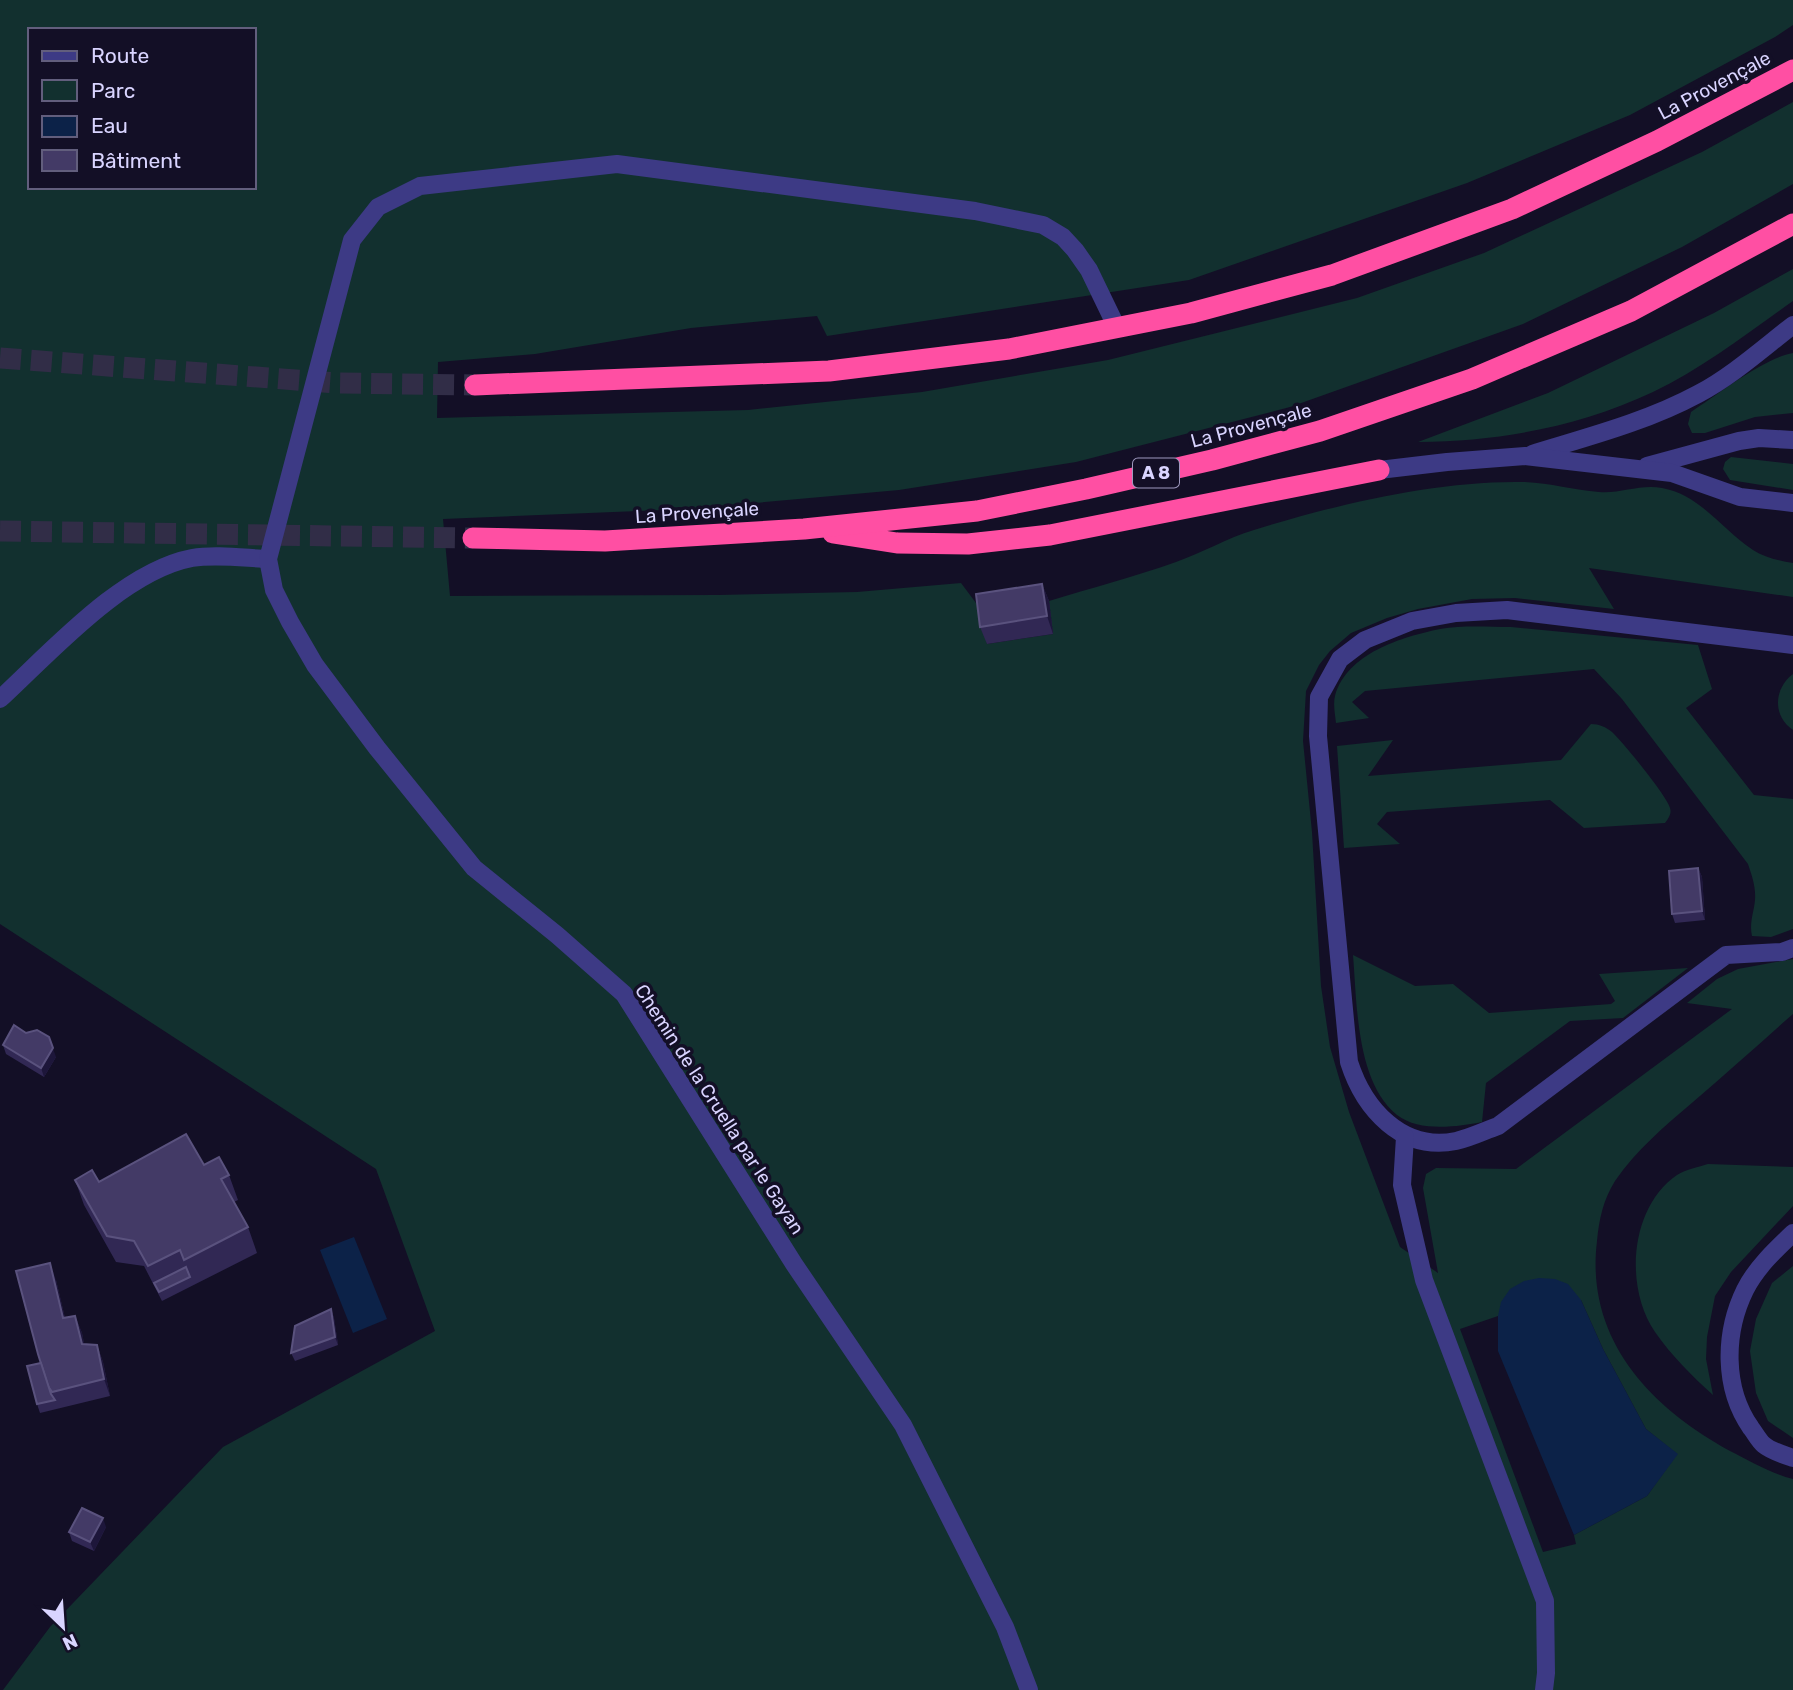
<svg xmlns="http://www.w3.org/2000/svg" width="1793" height="1690" viewBox="0 0 1793 1690" font-family="Rubik,sans-serif">
<rect width="100%" height="100%" fill="#130f26"/>
<g fill="#12302f" fill-rule="evenodd">
<path d="M 0,0 L 1793,0 L 1793,25 L 1775,37 L 1630,115 L 1467,183 L 1189,280 L 827,336 L 817,316 L 691,328 L 535,354 L 438,362 L 437,418 L 748,410 L 922,392 L 1108,360 L 1357,298 L 1484,253 L 1702,152 L 1793,102 L 1793,184 L 1682,247 L 1523,324 L 1290,407 L 1076,462 L 899,490 L 688,509 L 443,519 L 450,596 L 718,595 L 857,592 L 961,583 L 982,611 L 987,644 L 1053,634 L 1049,601 C 1091,588 1134,577 1176,562 C 1202,553 1227,538 1254,530 C 1337,504 1439,480 1525,482 C 1550,483 1574,490 1599,492 C 1620,494 1640,484 1662,488 C 1701,495 1722,530 1753,550 C 1764,557 1779,561 1793,563 L 1793,597 L 1589,568 L 1614,609 L 1515,598 L 1472,599 L 1418,609 L 1387,618 L 1351,633 L 1330,651 L 1319,665 L 1306,691 L 1303,741 L 1312,832 L 1321,986 L 1330,1047 L 1349,1112 L 1400,1247 L 1438,1273 L 1423,1188 L 1426,1174 L 1436,1168 L 1516,1169 L 1732,1009 L 1687,1003 L 1717,979 L 1738,969 L 1793,959 L 1793,1014 C 1760,1043 1727,1073 1693,1102 C 1665,1126 1636,1150 1615,1181 C 1603,1200 1599,1220 1597,1241 C 1585,1339 1650,1407 1730,1451 C 1750,1461 1772,1474 1793,1479 L 1793,1690 L 3,1690 L 50,1627 L 223,1447 L 435,1331 L 376,1169 L 0,924 ZM 30,30 L 254,30 L 254,187 L 30,187 ZM 1581,1300 L 1603,1349 L 1646,1429 L 1677,1454 L 1647,1496 L 1574,1535 L 1576,1544 L 1543,1552 L 1460,1329 L 1498,1316 Z"/>
<path d="M 1793,269 L 1793,301 C 1748,333 1703,368 1653,392 C 1578,427 1501,441 1418,442 L 1548,393 L 1714,313 Z"/>
<path d="M 1793,353 L 1793,413 L 1755,417 L 1705,433 L 1692,433 L 1688,424 L 1691,412 C 1717,395 1764,358 1793,353 Z"/>
<polygon points="1731,457 1793,464 1793,490 1730,480 1723,469 1725,462"/>
<path d="M 1511,627 L 1698,645 L 1712,689 L 1686,708 L 1754,795 L 1793,799 L 1793,929 L 1771,937 L 1752,936 C 1749,923 1754,912 1755,900 C 1756,887 1752,876 1748,864 L 1622,699 L 1594,669 L 1365,691 L 1352,702 L 1369,718 L 1336,723 C 1335,714 1333,704 1335,696 C 1347,653 1402,637 1440,629 C 1463,625 1488,627 1511,627 Z"/>
<path d="M 1793,674 L 1793,730 C 1772,716 1774,688 1793,674 Z"/>
<path d="M 1591,724 C 1599,724 1606,727 1612,732 C 1622,741 1667,796 1670,808 C 1672,814 1668,819 1665,823 L 1584,828 L 1550,800 L 1387,812 L 1377,824 L 1400,844 L 1344,848 L 1337,746 L 1393,740 L 1368,776 L 1561,760 Z"/>
<path d="M 1353,955 L 1415,986 L 1453,984 L 1489,1013 L 1611,1004 L 1615,1001 L 1599,974 L 1688,968 L 1623,1018 L 1570,1021 L 1486,1083 L 1482,1122 C 1456,1127 1419,1132 1397,1115 C 1356,1082 1357,1003 1353,955 Z"/>
<path d="M 1708,1164 L 1793,1167 L 1793,1206 L 1731,1272 L 1715,1296 L 1707,1337 L 1706,1359 L 1713,1395 C 1692,1376 1671,1355 1655,1332 C 1624,1287 1630,1207 1677,1175 C 1686,1169 1699,1167 1708,1164 Z"/>
<polygon points="1793,1266 1793,1438 1768,1421 1756,1393 1750,1351 1756,1319 1772,1283"/>
</g>
<g fill="#0c2248">
<polygon points="354,1237 387,1319 353,1333 320,1250"/>
<polygon points="1539,1278 1555,1279 1568,1284 1581,1300 1603,1349 1646,1429 1678,1454 1647,1496 1574,1535 1498,1351 1498,1316 1501,1302 1510,1289 1524,1281"/>
</g>
<g fill="none" stroke-linecap="round" stroke-linejoin="round">
<g stroke="#312d47" stroke-width="21" stroke-dasharray="21 10" stroke-linecap="butt">
<polyline points="0,358 337,383 475,385"/>
<polyline points="0,531 473,538"/>
</g>
<g stroke="#3d3a85" stroke-width="18">
<path d="M 1532,454 C 1587,437 1646,422 1698,394 C 1732,376 1762,349 1793,325"/>
<polyline points="1647,466 1739,441 1759,438 1793,440"/>
<polyline points="1379,470 1447,462 1525,456 1672,473 1740,497 1793,503"/>
<path d="M 1793,645 L 1507,610 L 1456,613 L 1412,621 L 1365,640 L 1340,659 L 1319,697 L 1318,736 L 1349,1062 C 1364,1109 1402,1152 1456,1141 C 1470,1138 1484,1131 1498,1126 L 1726,955 L 1782,952 L 1793,948"/>
<path d="M 0,699 C 51,652 123,571 192,558 C 216,554 244,558 268,559"/>
<polyline points="1405,1137 1402,1185 1424,1280 1545,1601 1546,1673 1544,1690"/>
<path d="M 1793,1233 C 1775,1250 1756,1268 1745,1290 C 1724,1333 1723,1388 1751,1428 C 1755,1433 1759,1441 1764,1445 C 1771,1451 1784,1455 1793,1458"/>
<polyline points="1029,1690 1005,1627 903,1425 794,1264 624,994 557,935 474,868 377,748 315,665 290,622 274,590 268,559 352,240 378,207 420,186 617,164 975,211 1043,225 1063,237 1075,250 1089,270 1117,328"/>
</g>
<g stroke="#ff4fa3" stroke-width="21">
<polyline points="475,385 829,371 1009,349 1191,313 1332,275 1512,209 1657,141 1793,70"/>
<polyline points="833,533 897,543 968,544 1050,535 1379,470"/>
<polyline points="473,538 605,541 804,529 977,511 1086,489 1212,460 1320,431 1472,379 1631,311 1793,224"/>
</g>
</g>
<g fill="#312854">
<polygon points="1042,584 1049,601 1053,634 987,644 980,627"/>
<polygon points="1698,868 1702,877 1705,920 1675,923 1672,914"/>
<polygon points="3,1045 56,1057 44,1077 6,1054"/>
<polygon points="204,1165 229,1175 238,1200 234,1202 248,1227 257,1253 162,1301 144,1266 116,1262 84,1205 75,1180 99,1182"/>
<polygon points="56,1280 65,1318 75,1316 82,1333 84,1344 97,1345 103,1362 110,1396 40,1413 37,1404 41,1363"/>
<polygon points="331,1309 334,1318 338,1345 295,1361 291,1353"/>
<polygon points="106,1527 94,1551 72,1541 69,1532"/>
</g>
<g fill="#1d163a">
<polygon points="1042,584 1049,601 1053,634 1047,616"/>
<polygon points="1698,868 1702,877 1705,920 1702,911"/>
<polygon points="49,1037 56,1057 44,1077 41,1068"/>
<polygon points="50,1263 56,1280 69,1335 63,1318"/>
<polygon points="331,1309 334,1318 338,1345 335,1337"/>
<polygon points="75,1316 82,1333 88,1361 82,1344"/>
<polygon points="97,1345 103,1362 110,1396 104,1379"/>
<polygon points="103,1518 106,1527 94,1551 90,1542"/>
</g>
<g fill="#433a66" stroke="#5a527e" stroke-width="2">
<polygon points="1042,584 1047,616 980,627 976,594"/>
<polygon points="1698,868 1702,911 1672,914 1669,871"/>
<polygon points="14,1025 26,1033 37,1030 49,1037 53,1048 41,1068 3,1045"/>
<polygon points="186,1134 204,1165 219,1157 229,1175 221,1179 248,1227 184,1260 180,1250 148,1266 134,1241 107,1236 75,1180 92,1170 99,1182"/>
<polygon points="50,1263 63,1318 75,1316 82,1344 97,1345 104,1379 52,1392 48,1386 38,1354 16,1271"/>
<polygon points="186,1267 190,1277 159,1292 154,1283"/>
<polygon points="331,1309 335,1337 291,1353 295,1326"/>
<polygon points="41,1363 51,1394 55,1400 37,1404 27,1366"/>
<polygon points="82,1508 103,1518 90,1542 69,1532"/>
</g>
<g text-anchor="middle" stroke-width="7" stroke-linejoin="round" paint-order="stroke">
<rect fill="#130f26" stroke="#9e99be" stroke-width="2" x="1133" y="458.5" width="46" height="29" rx="5"/>
<g font-size="18" font-weight="bold" fill="#d9d4ff">
<text x="1156" y="479">A 8</text>
</g>
<g font-size="19" fill="#d9d4ff" stroke="#130f26">
<text transform="translate(1714 85) rotate(-28)" y="7">La Provençale</text>
<text transform="translate(1251 425) rotate(-15)" y="7">La Provençale</text>
<text transform="translate(697 512) rotate(-4)" y="7">La Provençale</text>
<text transform="translate(720 1109) rotate(57)" y="7">Chemin de la Cruella par le Gayan</text>
</g>
</g>
<rect x="28" y="28" width="228" height="161" fill="#130f26" stroke="#625e7d" stroke-width="2"/>
<rect x="42" y="51" width="35" height="10" fill="#3d3a85" stroke="#625e7d" stroke-width="2"/>
<text x="91" y="63" font-size="21" fill="#d9d4ff">Route</text>
<rect x="42" y="80" width="35" height="21" fill="#12302f" stroke="#625e7d" stroke-width="2"/>
<text x="91" y="98" font-size="21" fill="#d9d4ff">Parc</text>
<rect x="42" y="116" width="35" height="21" fill="#0c2248" stroke="#625e7d" stroke-width="2"/>
<text x="91" y="133" font-size="21" fill="#d9d4ff">Eau</text>
<rect x="42" y="150" width="35" height="21" fill="#433a66" stroke="#625e7d" stroke-width="2"/>
<text x="91" y="168" font-size="21" fill="#d9d4ff">Bâtiment</text>
<g transform="translate(63 1627) rotate(155)" stroke="#130f26" stroke-width="5" paint-order="stroke">
<path d="M0-5L12 26L0 18L-12 26Z" fill="#d9d4ff"/>
<text y="-10" font-size="19" font-weight="bold" text-anchor="middle" fill="#d9d4ff">N</text>
</g>
</svg>
